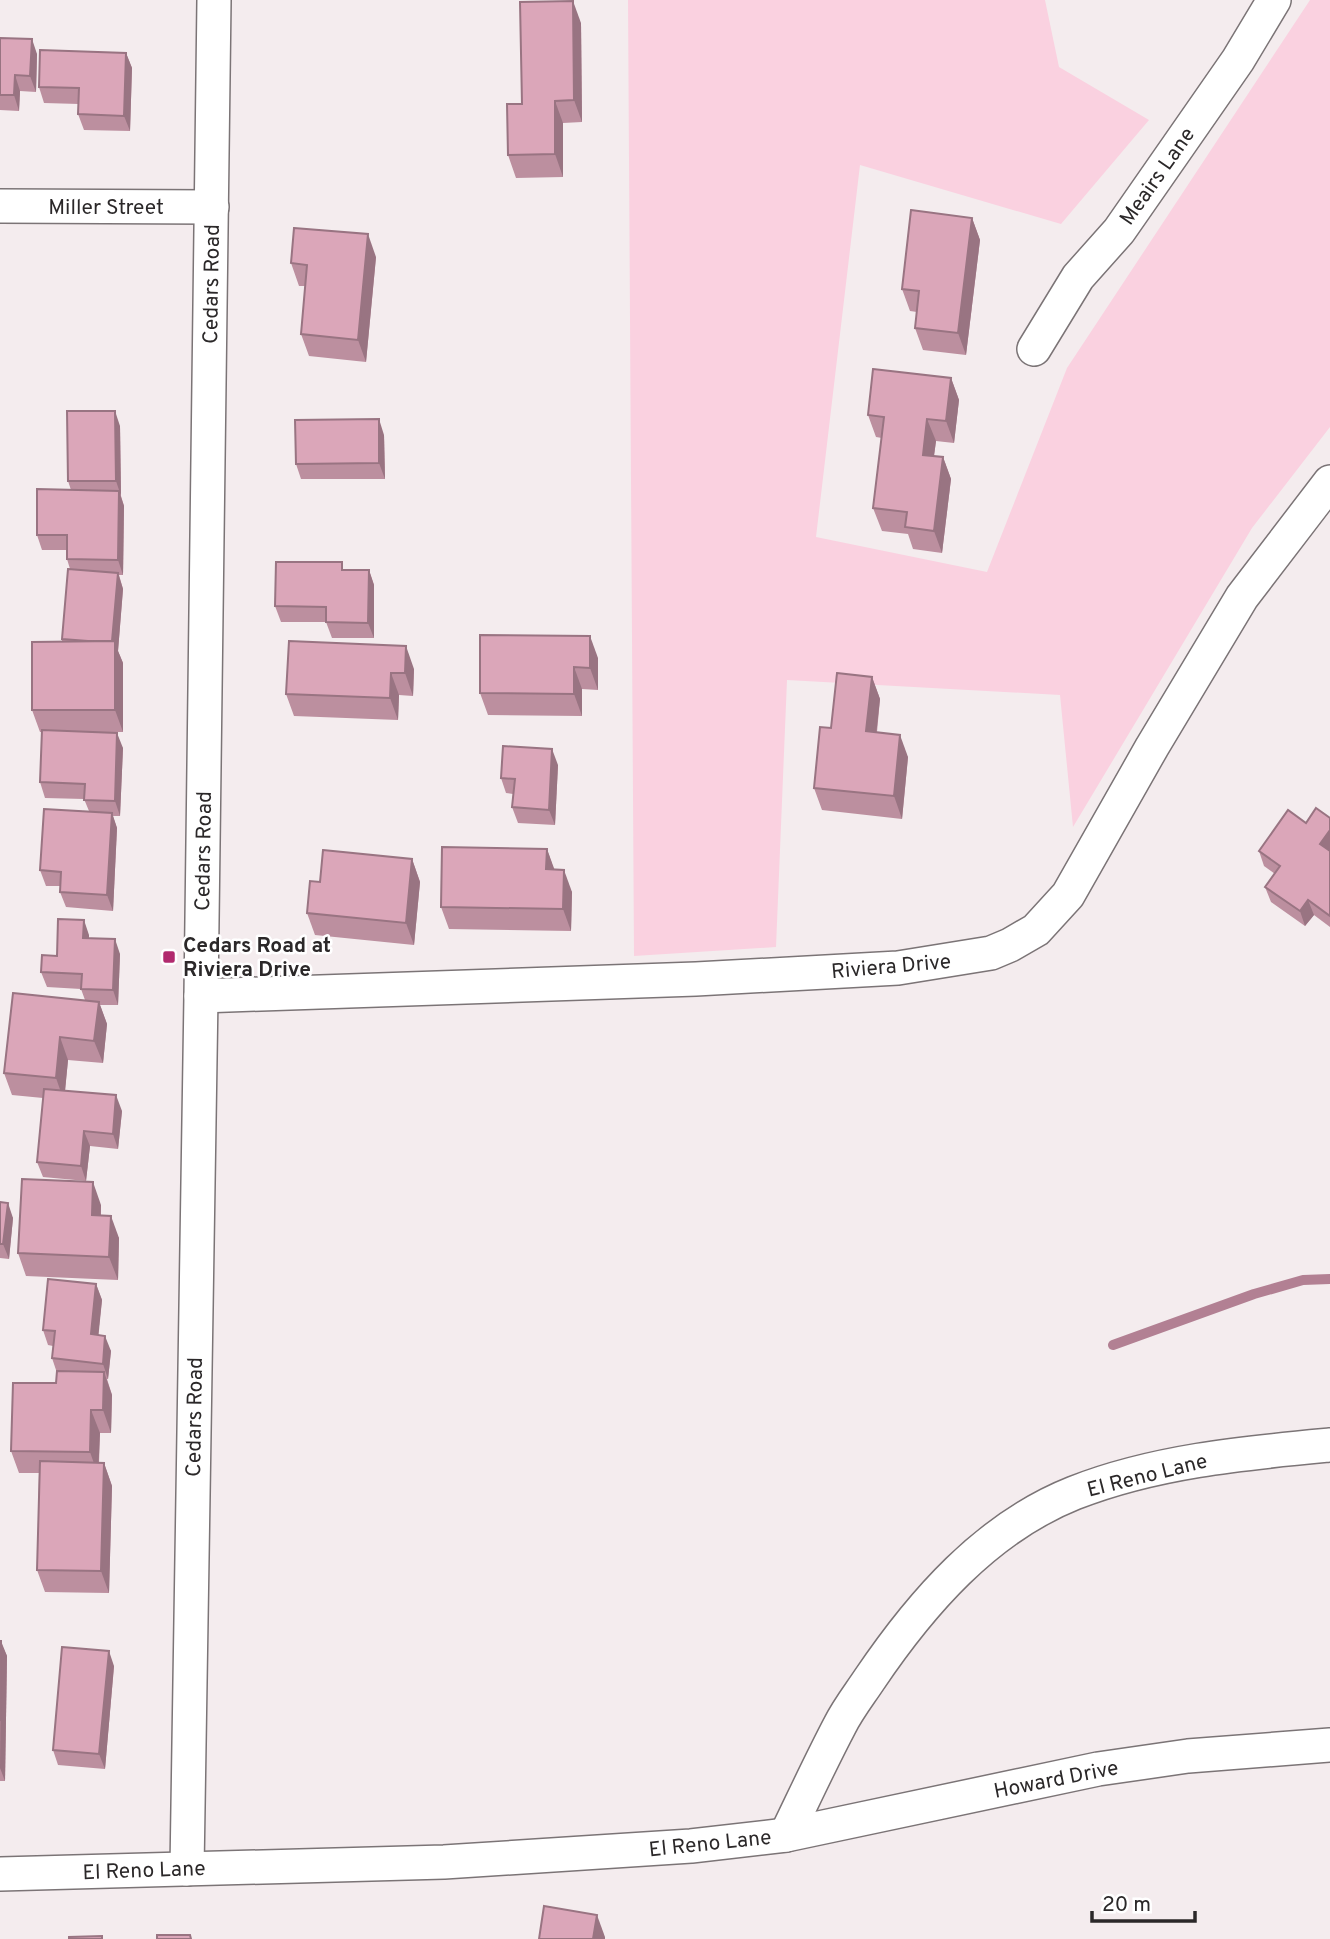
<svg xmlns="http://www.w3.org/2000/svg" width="1330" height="1939" viewBox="0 0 1330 1939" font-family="Overpass,sans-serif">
<rect width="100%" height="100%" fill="#f4ecee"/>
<polygon fill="#fad1e0" points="628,0 1045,0 1059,67 1149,120 1061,224 860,165 816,537 987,572 1067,368 1310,0 1330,0 1330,427 1252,528 1073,827 1060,695 787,680 776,947 634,956"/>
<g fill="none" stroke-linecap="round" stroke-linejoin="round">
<polyline stroke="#b28093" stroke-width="10" points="1113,1345 1254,1294 1303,1280 1330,1279"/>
<g stroke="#7b7476" stroke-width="36">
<g id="minor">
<polyline points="0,206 212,207"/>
<polyline points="1034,349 1078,277 1119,231 1238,60 1274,0"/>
<polyline points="201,996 696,979 898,968 991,953 1010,945 1036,930 1068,895 1152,747 1242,597 1330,482"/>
<path d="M 786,1835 C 804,1798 821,1761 840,1725 C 848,1709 859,1695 869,1680 C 921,1603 986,1528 1074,1493 C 1155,1461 1245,1453 1330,1445"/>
<polyline points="187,1869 201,996 214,0"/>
<polyline points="0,1874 444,1862 691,1846 786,1835 1098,1769 1188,1756 1330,1745"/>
</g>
</g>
<use href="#minor" stroke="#fff" stroke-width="33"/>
</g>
<g fill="#bc8f9f">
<polygon points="581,23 582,122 563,123 563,177 516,178 508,155 522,104"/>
<polygon points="0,38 37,54 36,92 20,91 19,111 0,110"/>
<polygon points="126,53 132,68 130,131 84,130 78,114 79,104 44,103 39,87"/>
<polygon points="972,218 980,240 966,355 923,350 915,328 917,312 910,311 902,289"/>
<polygon points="376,257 366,362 309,356 301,334 305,286 299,286 291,263"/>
<polygon points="951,378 959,400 954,443 936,441 934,456 943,457 951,479 942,553 913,549 908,534 882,531 873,508 882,438 876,437 868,415"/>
<polygon points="120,426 121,496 124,506 123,575 119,575 123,589 118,651 123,663 123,732 99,732 123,748 120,816 113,816 117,828 113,911 66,907 60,892 61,886 46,886 40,870 89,811 84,799 45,798 40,782 42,732 40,732 32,710 62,641 62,639 70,569 67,559 67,550 42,550 37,535 71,490 68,481"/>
<polygon points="384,435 385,479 301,479 296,464"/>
<polygon points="345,570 369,570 374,585 374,638 332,638 326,622 281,622 275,606"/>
<polygon points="598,658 598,690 582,689 582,716 488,715 480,693"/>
<polygon points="414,669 413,696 399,695 398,720 294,716 286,694"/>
<polygon points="872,677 880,699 877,732 908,757 902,819 822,810 814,788 831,728"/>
<polygon points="558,765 555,825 518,823 512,807 513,794 506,793 501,778"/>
<polygon points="1330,818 1330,927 1314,915 1305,926 1271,902 1265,887 1275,874 1264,866 1259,851 1306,823"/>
<polygon points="547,849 554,870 572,892 571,931 449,929 441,907"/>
<polygon points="412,859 420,882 414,945 315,935 307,913"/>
<polygon points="89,935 89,938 120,954 118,1005 100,1005 107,1024 103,1063 68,1060 65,1091 122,1111 118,1149 90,1146 86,1181 43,1177 37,1162 43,1098 12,1095 4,1073 85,1000 81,989 47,987 41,972 57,956"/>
<polygon points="0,1202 13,1218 9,1259 0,1258"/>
<polygon points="101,1205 101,1215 119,1238 118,1280 26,1276 18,1253"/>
<polygon points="96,1284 102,1300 98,1335 111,1351 108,1379 107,1379 112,1395 111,1433 100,1433 99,1463 104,1463 112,1486 109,1593 45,1592 37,1570 39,1473 19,1473 11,1451 56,1383 57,1373 52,1358 53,1346 48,1345 43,1330"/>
<polygon points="0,1641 7,1656 5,1781 0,1781"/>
<polygon points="114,1666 105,1769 58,1765 53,1750"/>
</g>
<g fill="#997482">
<polygon points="573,1 581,23 582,122 574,100"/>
<polygon points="32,39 37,54 36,92 30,76"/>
<polygon points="126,53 132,68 130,131 124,116"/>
<polygon points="15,75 20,91 19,111 14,95"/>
<polygon points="555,101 563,123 563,177 555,154"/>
<polygon points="972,218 980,240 966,355 958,333"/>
<polygon points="368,234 376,257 366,362 358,340"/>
<polygon points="951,378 959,400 954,443 946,421"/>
<polygon points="115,411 120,426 121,496 116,481"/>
<polygon points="379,419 384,435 385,479 379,463"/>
<polygon points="927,419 936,441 931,477 923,455"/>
<polygon points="943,457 951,479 942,553 934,531"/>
<polygon points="119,491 124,506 123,575 118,560"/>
<polygon points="369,570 374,585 374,638 368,623"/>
<polygon points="118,573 123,589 118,651 123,663 123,732 115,710 112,643"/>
<polygon points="590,636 598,658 598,690 590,668"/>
<polygon points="406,646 414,669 413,696 405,673"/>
<polygon points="574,667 582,689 582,716 574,694"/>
<polygon points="391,673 399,695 398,720 390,698"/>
<polygon points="872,677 880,699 874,754 866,731"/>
<polygon points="117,733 123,748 120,816 115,801"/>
<polygon points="900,735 908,757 902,819 894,796"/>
<polygon points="552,749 558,765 555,825 549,810"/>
<polygon points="112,813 117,828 113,911 107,895"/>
<polygon points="1330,830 1330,853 1320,844"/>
<polygon points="547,849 555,871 546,869"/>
<polygon points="412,859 420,882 414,945 406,923"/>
<polygon points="564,870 572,892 571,931 563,909"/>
<polygon points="1308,900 1314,915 1305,926 1300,911"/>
<polygon points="84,920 89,935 89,953 83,938"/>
<polygon points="115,939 120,954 118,1005 113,990"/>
<polygon points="99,1002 107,1024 103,1063 94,1041"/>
<polygon points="60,1037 68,1060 64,1101 56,1078"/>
<polygon points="116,1095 122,1111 118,1149 113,1134"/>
<polygon points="84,1131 90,1146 86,1181 81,1166"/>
<polygon points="93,1182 101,1205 100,1237 92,1215"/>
<polygon points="8,1203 13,1218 9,1259 3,1244"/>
<polygon points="111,1216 119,1238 118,1280 109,1257"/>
<polygon points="96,1284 102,1300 97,1350 91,1334"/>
<polygon points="105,1336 111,1351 108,1379 103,1364"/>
<polygon points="104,1372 112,1395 111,1433 103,1410"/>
<polygon points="91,1410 100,1433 98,1475 90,1452"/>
<polygon points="104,1463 112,1486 109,1593 101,1571"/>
<polygon points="1,1641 7,1656 5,1781 0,1768"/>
<polygon points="109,1651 114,1666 105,1769 99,1754"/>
<polygon points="597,1915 605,1937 605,1939 593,1939"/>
</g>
<g fill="#dba6b9" stroke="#997482" stroke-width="2">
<polygon points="573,1 574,100 555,101 555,154 508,155 507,104 522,104 520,2"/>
<polygon points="0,38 32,39 30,76 15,75 14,95 0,95"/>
<polygon points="40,50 126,53 124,116 78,114 79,88 39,87"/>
<polygon points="911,210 972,218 958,333 915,328 919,291 902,289"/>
<polygon points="294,228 368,234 358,340 301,334 307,265 291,263"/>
<polygon points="873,369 951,378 946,421 927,419 923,455 943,457 934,531 905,527 907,512 873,508 884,417 868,415"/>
<polygon points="67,411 115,411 116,481 68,481"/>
<polygon points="379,419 379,463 296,464 295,420"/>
<polygon points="37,489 119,491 118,560 67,559 67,535 37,535"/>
<polygon points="276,562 342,562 342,570 369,570 368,623 326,622 326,607 275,606"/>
<polygon points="68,569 118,573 112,641 88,641 62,639"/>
<polygon points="480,635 590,636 590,668 574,667 574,694 480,693"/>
<polygon points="115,641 115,710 32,710 32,642"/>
<polygon points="289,641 406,646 405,673 391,673 390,698 286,694"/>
<polygon points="837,673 872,677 866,731 900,735 894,796 814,788 820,727 831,728"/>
<polygon points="42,730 117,733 115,801 84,800 85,784 40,782"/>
<polygon points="503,746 552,749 549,810 512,807 515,779 501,778"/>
<polygon points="1316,808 1330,818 1330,830 1320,844 1330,851 1330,916 1308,900 1300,911 1265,887 1280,866 1259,851 1288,810 1306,823"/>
<polygon points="44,809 112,813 107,895 60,892 61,872 40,870"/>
<polygon points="442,847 547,849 546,869 564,870 563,909 441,907"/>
<polygon points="323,850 412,859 406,923 307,913 310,881 320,882"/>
<polygon points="58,919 84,920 83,938 115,939 113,990 81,989 82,974 41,972 42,955 57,956"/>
<polygon points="13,993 99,1002 94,1041 60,1037 56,1078 4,1073"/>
<polygon points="44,1089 116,1095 113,1134 84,1131 81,1166 37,1162"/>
<polygon points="22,1179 93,1182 92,1215 111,1216 109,1257 18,1253"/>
<polygon points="0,1202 8,1203 3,1244 0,1244"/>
<polygon points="48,1279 96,1284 91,1334 105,1336 103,1364 52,1358 55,1331 43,1330"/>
<polygon points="57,1371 104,1372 103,1410 91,1410 90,1452 11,1451 13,1383 56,1383"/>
<polygon points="40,1461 104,1463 101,1571 37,1570"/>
<polygon points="0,1641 1,1641 0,1721"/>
<polygon points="62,1647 109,1651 99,1754 53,1750"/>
<polygon points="544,1906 597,1915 593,1939 539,1939"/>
<polygon points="157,1935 190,1935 191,1939 157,1939"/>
<polygon points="102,1936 102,1939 69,1939 69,1937"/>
</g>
<rect fill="#b12a6e" stroke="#fff" stroke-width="2.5" x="162" y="950" width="14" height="14" rx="3.5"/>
<g text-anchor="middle" stroke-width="5" stroke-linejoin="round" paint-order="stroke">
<g font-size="21" fill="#2b2829" stroke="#fff">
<text transform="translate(1157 176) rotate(-55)" y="7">Meairs Lane</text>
<text x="106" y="214">Miller Street</text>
<text transform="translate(211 284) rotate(-89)" y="7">Cedars Road</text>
<text transform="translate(203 851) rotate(-89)" y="7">Cedars Road</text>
<text transform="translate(891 966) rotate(-5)" y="7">Riviera Drive</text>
<text transform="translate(194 1417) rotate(-89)" y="7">Cedars Road</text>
<text transform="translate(1147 1475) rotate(-14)" y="7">El Reno Lane</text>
<text transform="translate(1056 1779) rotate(-11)" y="7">Howard Drive</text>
<text transform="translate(710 1843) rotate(-6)" y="7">El Reno Lane</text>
<text transform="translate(144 1870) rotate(-2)" y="7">El Reno Lane</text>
</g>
<g font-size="21" font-weight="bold" fill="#2b2829" stroke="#fff" text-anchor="start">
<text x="183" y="952">Cedars Road at<tspan x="183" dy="24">Riviera Drive</tspan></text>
</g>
</g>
<path d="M1092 1911v10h103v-10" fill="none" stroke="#2b2829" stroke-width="3.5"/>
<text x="1102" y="1911" font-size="21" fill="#2b2829" stroke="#ffffff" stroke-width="5" paint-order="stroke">20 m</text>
</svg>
